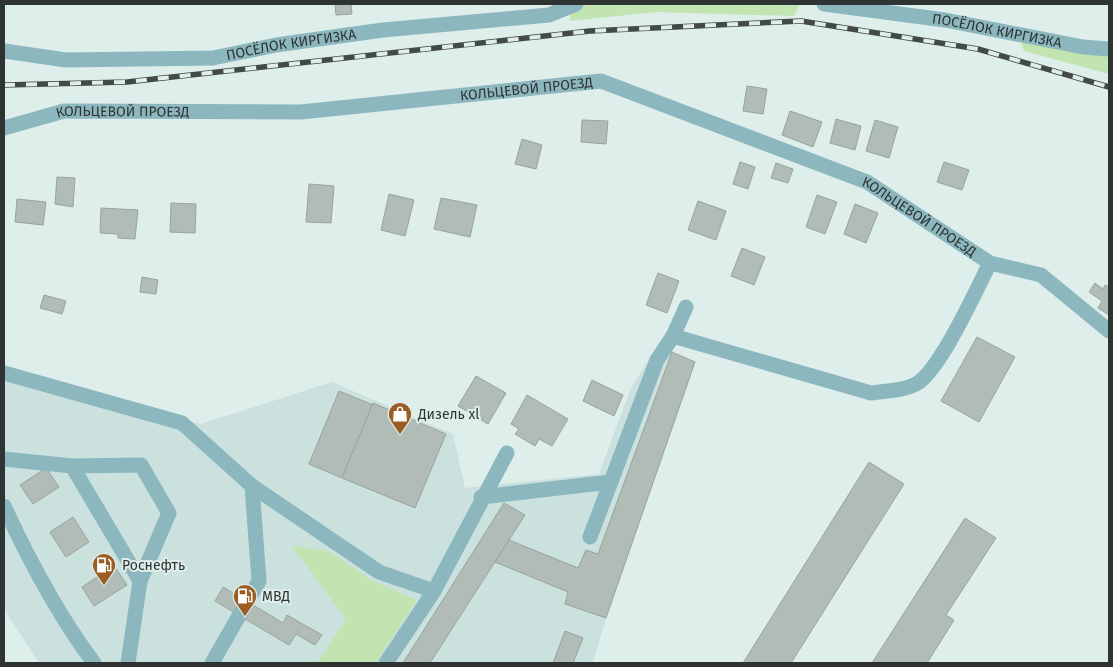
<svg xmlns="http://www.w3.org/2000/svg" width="1113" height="667" viewBox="0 0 1113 667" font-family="'Fira Sans',sans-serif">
<rect width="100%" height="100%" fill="#deeeeb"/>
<polygon fill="#cae1de" points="656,348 695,362 606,618 593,663 39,663 4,609 4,369 201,424 332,382 453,434 465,488 599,474 630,390"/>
<g fill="#c2e4b1">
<polygon points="587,4 793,4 799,5 794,16 656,12 570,21 571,11"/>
<polygon points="1020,40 1109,56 1109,74 1024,51"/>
<polygon points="292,546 329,551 371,580 417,600 376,663 291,663 319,661 346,619"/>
</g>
<g fill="#b0bcb5" stroke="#98a39c">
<polygon points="335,4 351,4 352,14 336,15"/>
<polygon points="747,86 767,89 763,114 743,111"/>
<polygon points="790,111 822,122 813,147 782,135"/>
<polygon points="836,119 861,126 855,150 830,143"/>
<polygon points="582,120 608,121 606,144 581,142"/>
<polygon points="875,120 898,127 889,158 866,151"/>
<polygon points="522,139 542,145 536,169 515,164"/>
<polygon points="740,162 755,167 748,189 733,184"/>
<polygon points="944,162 969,170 962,190 937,182"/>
<polygon points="776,163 793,169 788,183 771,178"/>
<polygon points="57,177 75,178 73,207 55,204"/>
<polygon points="309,184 334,186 331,223 306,222"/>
<polygon points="389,194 414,200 405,236 381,230"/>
<polygon points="817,195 837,202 825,234 806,227"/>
<polygon points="441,198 477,205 470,237 434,229"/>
<polygon points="17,199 46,202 43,225 15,222"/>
<polygon points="698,201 726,211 716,240 688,230"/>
<polygon points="171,203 196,204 195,233 170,232"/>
<polygon points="855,204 878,213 866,243 844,234"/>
<polygon points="101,208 138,210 135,239 118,238 118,234 100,233"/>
<polygon points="742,248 765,257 754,285 731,276"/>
<polygon points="658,273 679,281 667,313 646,305"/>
<polygon points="142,277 158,280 156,294 140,292"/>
<polygon points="1095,283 1103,289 1105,285 1109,287 1109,315 1098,308 1102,301 1089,292"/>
<polygon points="44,295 66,301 62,314 40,308"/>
<polygon points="977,337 1015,357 979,422 941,401"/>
<polygon points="672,352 695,362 606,618 565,604 568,592 495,562 509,540 578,568 586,550 598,554"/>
<polygon points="476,376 506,393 488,424 458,406"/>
<polygon points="592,380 623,395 614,416 583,401"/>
<polygon points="339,391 373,405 342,478 309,464"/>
<polygon points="527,395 568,419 552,446 539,439 535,446 515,434 519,429 511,424"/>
<polygon points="373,403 446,434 415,508 342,478"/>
<polygon points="869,462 904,484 791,663 743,663"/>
<polygon points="46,468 59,487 33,504 20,485"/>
<polygon points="504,503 525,515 430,663 403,663"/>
<polygon points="73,517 89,542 66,557 50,532"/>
<polygon points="965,518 996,538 946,615 954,620 927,663 872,663"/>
<polygon points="114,566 127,585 94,606 82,587"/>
<polygon points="223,587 283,623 287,615 322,635 315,645 296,634 289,645 215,601"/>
<polygon points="565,631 583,638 573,663 553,663"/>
</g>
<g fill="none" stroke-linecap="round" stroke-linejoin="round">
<g stroke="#8db7bf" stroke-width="15">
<path id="s1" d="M 824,4 L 945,20 L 1083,47 L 1109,49"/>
<path id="s2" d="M 4,51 L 66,60 L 213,58 L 276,45 L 383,30 L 549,15 L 576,4"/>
<path id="s3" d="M 4,128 L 64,111 L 301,112 L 601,81 L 867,182 L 990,263 L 1041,275 L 1109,331"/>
<path d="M 673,336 L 871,393 C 885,391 903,391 916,384 C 940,371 976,290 990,263"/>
<polyline points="4,373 182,423 252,486 379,572 434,591"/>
<polyline points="4,459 72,466 140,581 128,663"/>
<polyline points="72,466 141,465 169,513 140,581"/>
<polyline points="481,497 610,482"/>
<path d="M 4,506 C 29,560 58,615 94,663"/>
<polyline points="590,537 657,360 673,336 686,307"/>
<polyline points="212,663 259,581 252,486"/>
<polyline points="386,663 434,591 507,453"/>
</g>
<g stroke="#424948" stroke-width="5.5">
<polyline id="rail" points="4,85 127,82 590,31 801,21 978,49 1109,87"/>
</g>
<use href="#rail" stroke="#deeeeb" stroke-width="4" stroke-dasharray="11" stroke-linecap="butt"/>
</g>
<defs>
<g id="shop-pin" transform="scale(1.25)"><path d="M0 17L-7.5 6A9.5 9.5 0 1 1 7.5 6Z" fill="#9b5d23" stroke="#deeeeb"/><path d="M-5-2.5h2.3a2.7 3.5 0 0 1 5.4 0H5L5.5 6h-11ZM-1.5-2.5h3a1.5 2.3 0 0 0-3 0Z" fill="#fff"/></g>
<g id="fuel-pin" transform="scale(1.25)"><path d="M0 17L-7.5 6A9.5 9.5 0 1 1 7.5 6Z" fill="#9b5d23" stroke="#deeeeb"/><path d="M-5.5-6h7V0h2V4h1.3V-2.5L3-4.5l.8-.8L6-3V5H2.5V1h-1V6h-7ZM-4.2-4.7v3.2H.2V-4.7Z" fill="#fff"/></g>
</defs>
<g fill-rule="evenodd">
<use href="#shop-pin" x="400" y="414"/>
<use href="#fuel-pin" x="104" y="565"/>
<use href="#fuel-pin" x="245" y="596"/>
</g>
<g text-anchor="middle" stroke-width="4" stroke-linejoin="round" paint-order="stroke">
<g font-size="14" fill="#2e3433" stroke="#deeeeb">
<text dy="5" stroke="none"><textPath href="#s1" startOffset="175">ПОСЁЛОК КИРГИЗКА</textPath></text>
<text dy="5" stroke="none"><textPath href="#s2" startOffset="289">ПОСЁЛОК КИРГИЗКА</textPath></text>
<text dy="5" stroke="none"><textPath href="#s3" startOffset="526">КОЛЬЦЕВОЙ ПРОЕЗД</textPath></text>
<text dy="5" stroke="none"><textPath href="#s3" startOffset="121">КОЛЬЦЕВОЙ ПРОЕЗД</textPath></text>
<text dy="5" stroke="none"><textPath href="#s3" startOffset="948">КОЛЬЦЕВОЙ ПРОЕЗД</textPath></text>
</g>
<g font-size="14" fill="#2e3433" stroke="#deeeeb" text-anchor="start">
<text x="418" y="419">Дизель xl</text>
<text x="122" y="570">Роснефть</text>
<text x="262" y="601">МВД</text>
</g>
</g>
<rect width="1113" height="667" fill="none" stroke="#2e3433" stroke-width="10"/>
</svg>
